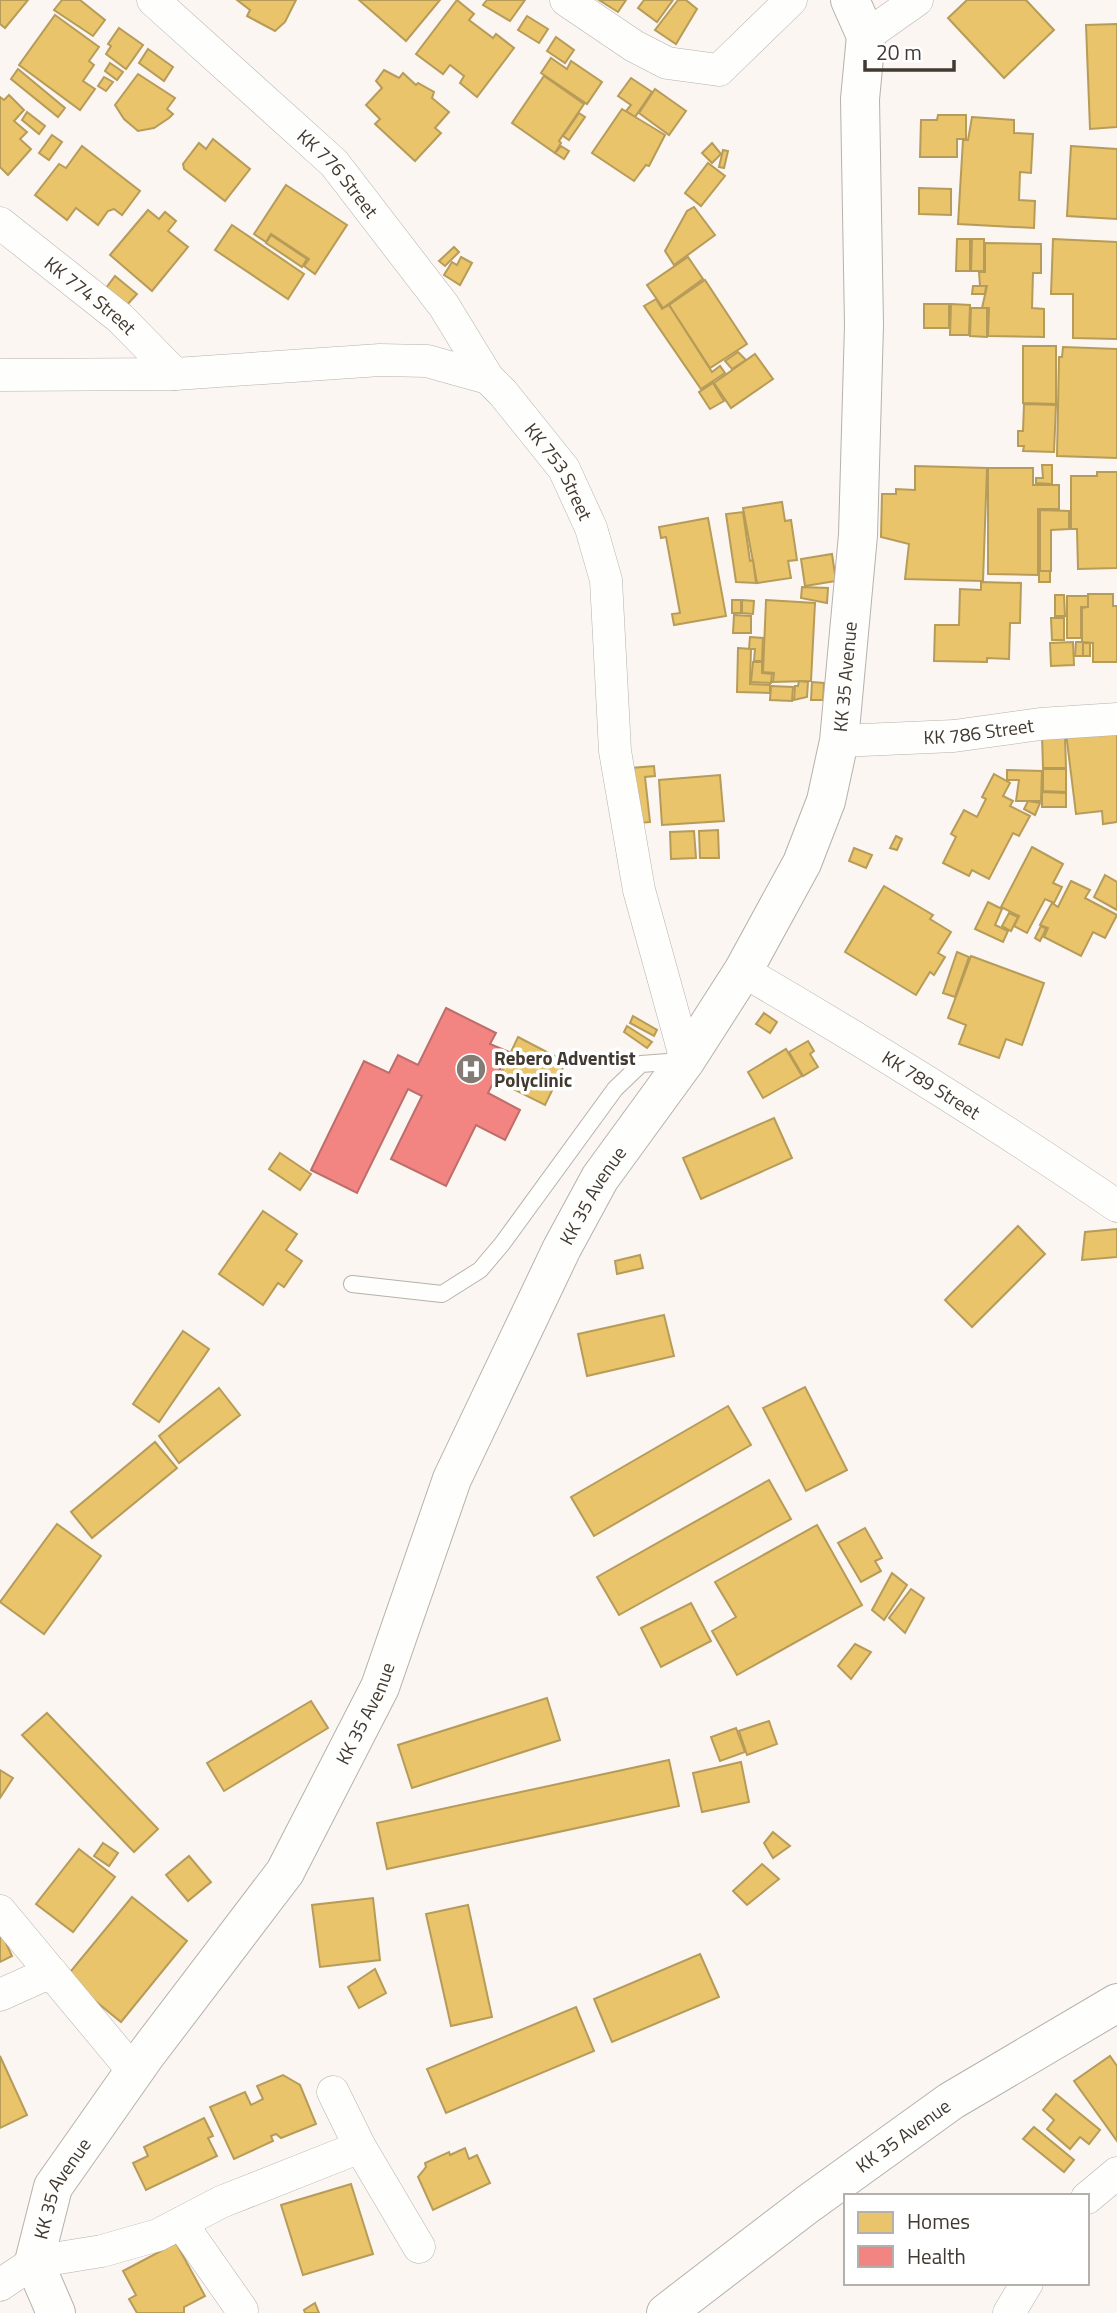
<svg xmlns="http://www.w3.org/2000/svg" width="1117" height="2313" viewBox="0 0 1117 2313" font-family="'Titillium Web',sans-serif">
<rect width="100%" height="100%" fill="#fbf6f2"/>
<g fill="#e9c46a" stroke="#b79b59" stroke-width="2">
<polygon points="0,0 28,0 5,28 0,24"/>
<polygon points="62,0 80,0 105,20 93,36 54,10"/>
<polygon points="237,0 296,0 285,22 275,31 247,16 250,10"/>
<polygon points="359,0 440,0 406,41"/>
<polygon points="457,0 474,14 469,20 493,38 496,34 514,48 477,97 460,83 464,76 450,65 443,74 416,54"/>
<polygon points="487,0 525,0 510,21 483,5"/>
<polygon points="599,0 626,0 618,12"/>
<polygon points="644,0 673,0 657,22 638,8"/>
<polygon points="678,0 686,0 697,9 676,44 655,30"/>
<polygon points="967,0 1026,0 1054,30 1004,78 948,18"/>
<polygon points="55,15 99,47 89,61 94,65 83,81 95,89 80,110 19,65"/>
<polygon points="527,16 548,29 539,43 518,30"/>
<polygon points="1117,24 1117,127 1090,129 1086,25"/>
<polygon points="119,28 143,45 126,69 106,54 111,46 108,44"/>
<polygon points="556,37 574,50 565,63 547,51"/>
<polygon points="148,49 173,67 164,81 139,63"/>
<polygon points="551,58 567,69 571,61 602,82 587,104 541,73"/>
<polygon points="110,63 123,72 117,80 105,71"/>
<polygon points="18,69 65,108 58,117 11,79"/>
<polygon points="384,70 399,78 403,73 416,85 418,83 434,92 432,98 449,112 435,128 441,133 415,161 375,124 380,119 366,105 382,88 376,81"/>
<polygon points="138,74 175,98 167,109 173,114 169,118 154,128 138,131 124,119 115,105"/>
<polygon points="544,76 584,104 559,141 561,143 555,153 512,123"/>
<polygon points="104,77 113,82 106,91 98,86"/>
<polygon points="631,78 652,92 635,117 626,111 631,105 618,96"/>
<polygon points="655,89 686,111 669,135 639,113"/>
<polygon points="9,95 24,110 14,121 27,132 20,139 31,149 8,175 0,167 0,97 4,100"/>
<polygon points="622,109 665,135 649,166 646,165 634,181 592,153"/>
<polygon points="27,112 45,126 39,134 22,120"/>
<polygon points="579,113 585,117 569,140 563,136"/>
<polygon points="938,115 966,115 966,139 957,139 957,157 920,157 921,120 937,120"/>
<polygon points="972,117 1014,120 1014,133 1033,134 1031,173 1020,172 1019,200 1035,201 1034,228 958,224 963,140 968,140"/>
<polygon points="52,135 62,142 49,160 39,153"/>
<polygon points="213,139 250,169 225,201 184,169 183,164 199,143 206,149"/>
<polygon points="712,143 721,154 712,163 702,153"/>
<polygon points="82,146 140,191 122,215 114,209 108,211 98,225 76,208 67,220 35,195 59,164 66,168"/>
<polygon points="561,146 569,151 564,159 555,153"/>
<polygon points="1071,146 1117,149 1117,219 1067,216"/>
<polygon points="723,150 728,151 724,168 719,167"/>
<polygon points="708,163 725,176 701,206 685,193"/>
<polygon points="286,185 347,225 315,274 304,266 309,259 271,234 266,242 254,234"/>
<polygon points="919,188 951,189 951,215 919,214"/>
<polygon points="694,207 715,235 674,265 665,251 687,211"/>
<polygon points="148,210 159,219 165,212 176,221 168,231 188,247 152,291 110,255"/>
<polygon points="232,225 304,274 288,299 215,250"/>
<polygon points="271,235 307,259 302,267 266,243"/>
<polygon points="957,239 970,239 970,271 956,271"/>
<polygon points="972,239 984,239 984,271 971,271"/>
<polygon points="1053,239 1117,242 1117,339 1073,338 1073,294 1051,294"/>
<polygon points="985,243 1041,244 1041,273 1033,273 1032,308 1044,309 1044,337 988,336 989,308 982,308 987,286 980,286 979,272 985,272"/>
<polygon points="454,247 459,252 445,266 439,261"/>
<polygon points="461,257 472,263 460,285 444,275 452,262 457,265"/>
<polygon points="688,257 703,279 663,308 647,285"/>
<polygon points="115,276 137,294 127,305 106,288"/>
<polygon points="705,280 747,344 710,368 669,305"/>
<polygon points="973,286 986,286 985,294 972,294"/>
<polygon points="656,299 662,309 669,305 712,372 720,366 725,373 701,389 644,306"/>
<rect x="924" y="304" width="25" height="24"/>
<polygon points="951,304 970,305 969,335 950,335"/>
<polygon points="971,308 987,308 987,337 970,336"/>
<polygon points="1023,346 1056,346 1056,404 1023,403"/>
<polygon points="1063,347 1117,349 1117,458 1057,456 1059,357 1062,357"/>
<polygon points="738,352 746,360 732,369 725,361"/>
<polygon points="755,354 773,379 731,408 714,383"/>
<polygon points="713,383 724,401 710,409 699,392"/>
<polygon points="1024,404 1056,405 1054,452 1023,451 1024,446 1018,446 1018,431 1023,431"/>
<polygon points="1042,465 1052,465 1052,484 1036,483 1036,478 1043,478"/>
<polygon points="915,466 987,468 983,581 905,579 909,544 881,537 882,494 896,494 896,489 915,490"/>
<polygon points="988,468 1033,468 1033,485 1059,485 1059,509 1038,509 1038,575 988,574"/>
<polygon points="1097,472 1117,472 1117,568 1078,569 1077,529 1071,529 1071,476 1097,476"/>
<polygon points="782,502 785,521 791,520 797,560 788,561 791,578 757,583 743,508"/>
<polygon points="1040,510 1069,511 1069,529 1051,530 1051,571 1040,571"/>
<polygon points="743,512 750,561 753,560 756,583 736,582 726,514"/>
<polygon points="708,518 726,616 674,625 672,614 680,613 666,537 661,538 659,527"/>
<polygon points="832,554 836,581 805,586 801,559"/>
<rect x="1039" y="571" width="11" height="11"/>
<polygon points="981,582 1021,583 1020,623 1010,623 1009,659 987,658 987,662 934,661 935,625 959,625 960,589 981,590"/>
<polygon points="802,587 828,588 827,603 801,598"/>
<polygon points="1088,594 1113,594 1113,606 1117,606 1117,662 1093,662 1093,643 1082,642 1082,608 1088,607"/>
<polygon points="1055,595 1064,595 1065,616 1055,616"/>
<polygon points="1067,596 1088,596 1088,607 1081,607 1081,638 1067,638"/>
<rect x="732" y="600" width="9" height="13"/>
<polygon points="742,600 754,601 753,614 742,613"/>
<polygon points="766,600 815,603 811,681 773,682 774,673 763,672"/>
<polygon points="734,615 751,616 751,633 733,633"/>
<polygon points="1051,618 1064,618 1064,640 1052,640"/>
<polygon points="750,637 763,638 762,661 754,661 755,649 749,649"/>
<polygon points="1073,642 1074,665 1051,666 1050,643"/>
<polygon points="1076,642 1083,642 1083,656 1075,656"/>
<rect x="1083" y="643" width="7" height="13"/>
<polygon points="738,648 751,649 750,684 770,685 770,693 737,692"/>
<polygon points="753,662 762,662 762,673 772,674 771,683 751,682"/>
<polygon points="799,681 808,682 807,697 794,700 795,686 798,686"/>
<polygon points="812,682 824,683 823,700 811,700"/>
<polygon points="771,686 793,687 792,701 770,700"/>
<polygon points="1117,727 1117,822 1103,824 1102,811 1076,814 1066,733"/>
<polygon points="1065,735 1066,768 1043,768 1042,736"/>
<polygon points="654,766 655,776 645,777 650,822 637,823 631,768"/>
<polygon points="1043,769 1066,769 1066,792 1043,791"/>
<polygon points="1007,770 1042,771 1041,801 1016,801 1019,780 1007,780"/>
<polygon points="994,774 1010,783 1003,796 1013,801 1010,806 1030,816 1019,836 1013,833 989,879 972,870 969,876 943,863 956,837 951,834 964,810 977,817 986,799 982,797"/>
<polygon points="720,775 724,821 662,825 659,780"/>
<polygon points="1042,792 1066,793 1066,807 1042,807"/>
<polygon points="1028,801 1040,803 1035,815 1024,809"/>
<polygon points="718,830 719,858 700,858 699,831"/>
<polygon points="694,831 696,858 671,859 670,832"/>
<polygon points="896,836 902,839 897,850 890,848"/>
<polygon points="1032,847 1063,864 1053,883 1062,887 1054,903 1045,899 1027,933 1014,926 1019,916 1001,907"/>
<polygon points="854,848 872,855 866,868 849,861"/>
<polygon points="1105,875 1117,882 1117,910 1094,897"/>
<polygon points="1071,881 1090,890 1085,898 1117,915 1105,938 1093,932 1081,956 1044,937 1048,928 1040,925 1052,903 1058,907"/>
<polygon points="884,886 933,915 930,919 951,932 938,953 945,957 934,975 930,972 916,995 845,952"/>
<polygon points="988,902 1002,909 995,925 1008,931 1003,942 975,929"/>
<polygon points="1009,913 1018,917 1011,931 1002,926"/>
<polygon points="1041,926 1046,929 1040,941 1035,938"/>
<polygon points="957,952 969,957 955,997 943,993"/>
<polygon points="971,956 1044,983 1022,1045 1006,1039 999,1058 959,1044 966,1025 948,1018"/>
<polygon points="764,1013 777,1022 770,1033 756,1024"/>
<polygon points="633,1016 657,1030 654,1036 630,1023"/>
<polygon points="627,1026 652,1042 647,1048 624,1032"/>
<polygon points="518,1037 566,1062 545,1105 497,1081"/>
<polygon points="808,1041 814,1051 810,1054 818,1067 803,1076 789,1052"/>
<polygon points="786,1049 802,1076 763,1098 748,1072"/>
<polygon points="774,1118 792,1158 701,1199 683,1158"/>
<polygon points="280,1153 311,1174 300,1190 269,1169"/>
<polygon points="263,1211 297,1234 286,1250 302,1261 284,1287 278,1283 263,1305 219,1274"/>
<polygon points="1018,1226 1045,1254 972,1327 945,1300"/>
<polygon points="1117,1229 1117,1257 1082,1260 1085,1232"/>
<polygon points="640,1255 643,1268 617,1274 615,1261"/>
<polygon points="664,1315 674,1356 587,1376 578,1334"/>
<polygon points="183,1331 209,1349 159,1422 133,1404"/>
<polygon points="805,1387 847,1470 806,1491 763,1408"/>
<polygon points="219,1388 240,1415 179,1463 159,1436"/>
<polygon points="728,1406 751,1445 594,1536 571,1497"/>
<polygon points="155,1442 177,1468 92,1538 71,1512"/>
<polygon points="769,1480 791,1519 619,1615 597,1577"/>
<polygon points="57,1524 101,1556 44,1634 0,1602"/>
<polygon points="817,1525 862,1605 737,1675 712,1631 736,1617 715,1582"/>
<polygon points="865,1528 882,1558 875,1561 881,1571 861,1582 838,1543"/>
<polygon points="892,1573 907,1585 884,1620 872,1610"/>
<polygon points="911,1589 924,1598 905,1633 889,1618"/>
<polygon points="691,1603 711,1641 661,1667 641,1628"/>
<polygon points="855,1644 871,1652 851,1679 838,1666"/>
<polygon points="547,1698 560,1740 412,1788 398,1745"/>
<polygon points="311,1701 328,1728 224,1791 207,1763"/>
<polygon points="47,1713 158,1829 134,1852 22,1735"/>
<polygon points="769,1721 777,1744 747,1755 739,1731"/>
<polygon points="736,1728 745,1752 720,1761 711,1737"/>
<polygon points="669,1760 679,1806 387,1869 377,1823"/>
<polygon points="741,1762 749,1802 702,1812 693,1773"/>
<polygon points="0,1770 13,1778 0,1798"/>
<polygon points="773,1832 790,1846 773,1858 764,1843"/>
<polygon points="103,1843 118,1853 109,1866 94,1856"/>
<polygon points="79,1849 115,1877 73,1932 36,1904"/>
<polygon points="189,1856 211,1882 188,1901 166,1875"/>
<polygon points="762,1864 779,1879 747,1905 733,1891"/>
<polygon points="132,1897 187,1941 121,2022 66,1977"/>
<polygon points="373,1898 380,1960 320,1967 312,1905"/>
<polygon points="468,1905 492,2017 451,2026 426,1914"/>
<polygon points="0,1930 12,1956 0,1962"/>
<polygon points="700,1954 719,1997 612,2042 594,1999"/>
<polygon points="375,1969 386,1993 359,2008 348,1987"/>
<polygon points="576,2007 594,2051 446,2113 427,2069"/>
<polygon points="0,2056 27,2115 0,2128"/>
<polygon points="1110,2056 1117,2066 1117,2141 1074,2081"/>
<polygon points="283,2075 300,2085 316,2124 281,2138 276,2134 271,2136 273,2141 234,2159 210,2107 245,2092 251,2105 263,2099 257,2086"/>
<polygon points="1056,2094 1100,2130 1089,2144 1080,2137 1070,2149 1047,2129 1054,2120 1043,2110"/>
<polygon points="204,2118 213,2136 208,2138 217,2156 146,2190 133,2163 148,2156 144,2147"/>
<polygon points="1034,2127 1074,2160 1064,2172 1023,2139"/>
<polygon points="465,2148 469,2159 477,2155 490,2183 433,2210 418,2177 426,2167 425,2163 449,2152 450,2155"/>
<polygon points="351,2184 373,2254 303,2275 281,2205"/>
<polygon points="176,2243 205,2296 184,2307 184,2313 137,2313 129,2299 136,2295 123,2271"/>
<polygon points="315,2303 319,2313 305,2313 304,2310"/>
</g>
<polygon fill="#f28482" stroke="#bd6e6a" stroke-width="2" points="446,1008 496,1033 490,1044 509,1052 488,1093 520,1110 505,1140 476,1125 446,1186 391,1159 422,1096 408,1089 357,1193 311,1170 364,1061 389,1073 398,1055 418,1065"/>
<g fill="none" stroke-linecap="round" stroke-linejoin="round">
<g stroke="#b6b1ab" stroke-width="18">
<polyline id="lane" points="352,1284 442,1294 480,1270 502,1244 615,1089 641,1064 681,1061"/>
</g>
<g stroke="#b6b1ab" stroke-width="33">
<g id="street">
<path id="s1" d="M 153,0 L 334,163 L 444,306 L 488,378"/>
<polyline points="566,0 634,46 667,63 719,70 791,0"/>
<polyline points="866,36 917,0"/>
<path id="s2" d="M 0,223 L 120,318 L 175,374"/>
<path id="s3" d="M 0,375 L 175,374 L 380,360 L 427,361 L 488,378 L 503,393 L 564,469 L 591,528 L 606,580 L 615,751 L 639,890 L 686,1060"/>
<path id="s4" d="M 839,741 L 954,736 L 1040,724 L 1117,719"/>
<path id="s5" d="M 743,971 C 870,1045 996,1123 1117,1206"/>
<polyline points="0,1911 134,2072"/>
<polyline points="0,1995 51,1972"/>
<polyline points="333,2092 360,2147"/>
<polyline points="1087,2198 1117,2173"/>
<polyline points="181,2223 242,2310"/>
<polyline points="0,2285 34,2262 102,2251 158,2235 221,2202 360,2147 419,2247"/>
<polyline points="1009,2313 1027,2283"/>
</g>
</g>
<g stroke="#b6b1ab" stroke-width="40">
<g id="secondary">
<path id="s6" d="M 56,2313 L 34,2262 L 53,2187 L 145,2056 L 285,1872 L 380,1687 L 452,1479 L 562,1248 L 600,1178 L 686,1060 L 743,971 L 802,863 L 826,801 L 839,741 L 858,535 L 864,325 L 860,99 L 866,36 L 850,0"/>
<path id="s7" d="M 666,2313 L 808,2204 L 951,2101 L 1117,2003"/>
</g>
</g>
<use href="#lane" stroke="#fefefd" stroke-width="16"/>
<use href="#street" stroke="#fefefd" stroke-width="32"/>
<use href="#secondary" stroke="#fefefd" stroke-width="38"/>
</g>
<defs>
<g id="hospital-disc" transform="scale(1.575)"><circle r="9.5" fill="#837c75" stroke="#fff"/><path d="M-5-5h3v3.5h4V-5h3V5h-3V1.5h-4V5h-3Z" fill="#fff"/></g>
</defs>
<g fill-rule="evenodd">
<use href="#hospital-disc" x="471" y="1069"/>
</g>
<g text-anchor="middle" stroke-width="7" stroke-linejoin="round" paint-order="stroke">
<g font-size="19" fill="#423a31" stroke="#fff">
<text dy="7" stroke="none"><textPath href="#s1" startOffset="254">KK 776 Street</textPath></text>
<text dy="7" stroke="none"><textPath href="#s2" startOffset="116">KK 774 Street</textPath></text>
<text dy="7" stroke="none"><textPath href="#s3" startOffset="609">KK 753 Street</textPath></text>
<text dy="7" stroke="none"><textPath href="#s6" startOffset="1855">KK 35 Avenue</textPath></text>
<text dy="7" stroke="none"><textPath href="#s4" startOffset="140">KK 786 Street</textPath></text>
<text dy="7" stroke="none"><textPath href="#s5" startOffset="220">KK 789 Street</textPath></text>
<text dy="7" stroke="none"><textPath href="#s6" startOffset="1269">KK 35 Avenue</textPath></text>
<text dy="7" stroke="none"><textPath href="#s6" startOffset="702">KK 35 Avenue</textPath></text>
<text dy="7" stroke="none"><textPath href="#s7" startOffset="296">KK 35 Avenue</textPath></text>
<text dy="7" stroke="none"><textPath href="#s6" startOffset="135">KK 35 Avenue</textPath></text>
</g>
<g font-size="19" font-weight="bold" fill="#423a31" stroke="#fff" text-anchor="start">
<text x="494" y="1065">Rebero Adventist<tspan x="494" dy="22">Polyclinic</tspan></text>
</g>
</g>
<rect x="844" y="2194" width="245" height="91" fill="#ffffff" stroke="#b3b0ad" stroke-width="2"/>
<rect x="858" y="2212" width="35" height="21" fill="#e9c46a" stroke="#b3b0ad" stroke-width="2"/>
<text x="907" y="2229" font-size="21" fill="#423a31">Homes</text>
<rect x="858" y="2246" width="35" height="21" fill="#f28482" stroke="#b3b0ad" stroke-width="2"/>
<text x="907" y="2264" font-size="21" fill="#423a31">Health</text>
<path d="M865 60v10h89v-10" fill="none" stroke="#423a31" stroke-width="3.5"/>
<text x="876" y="60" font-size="21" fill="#423a31" stroke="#ffffff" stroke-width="5" paint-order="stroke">20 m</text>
</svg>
